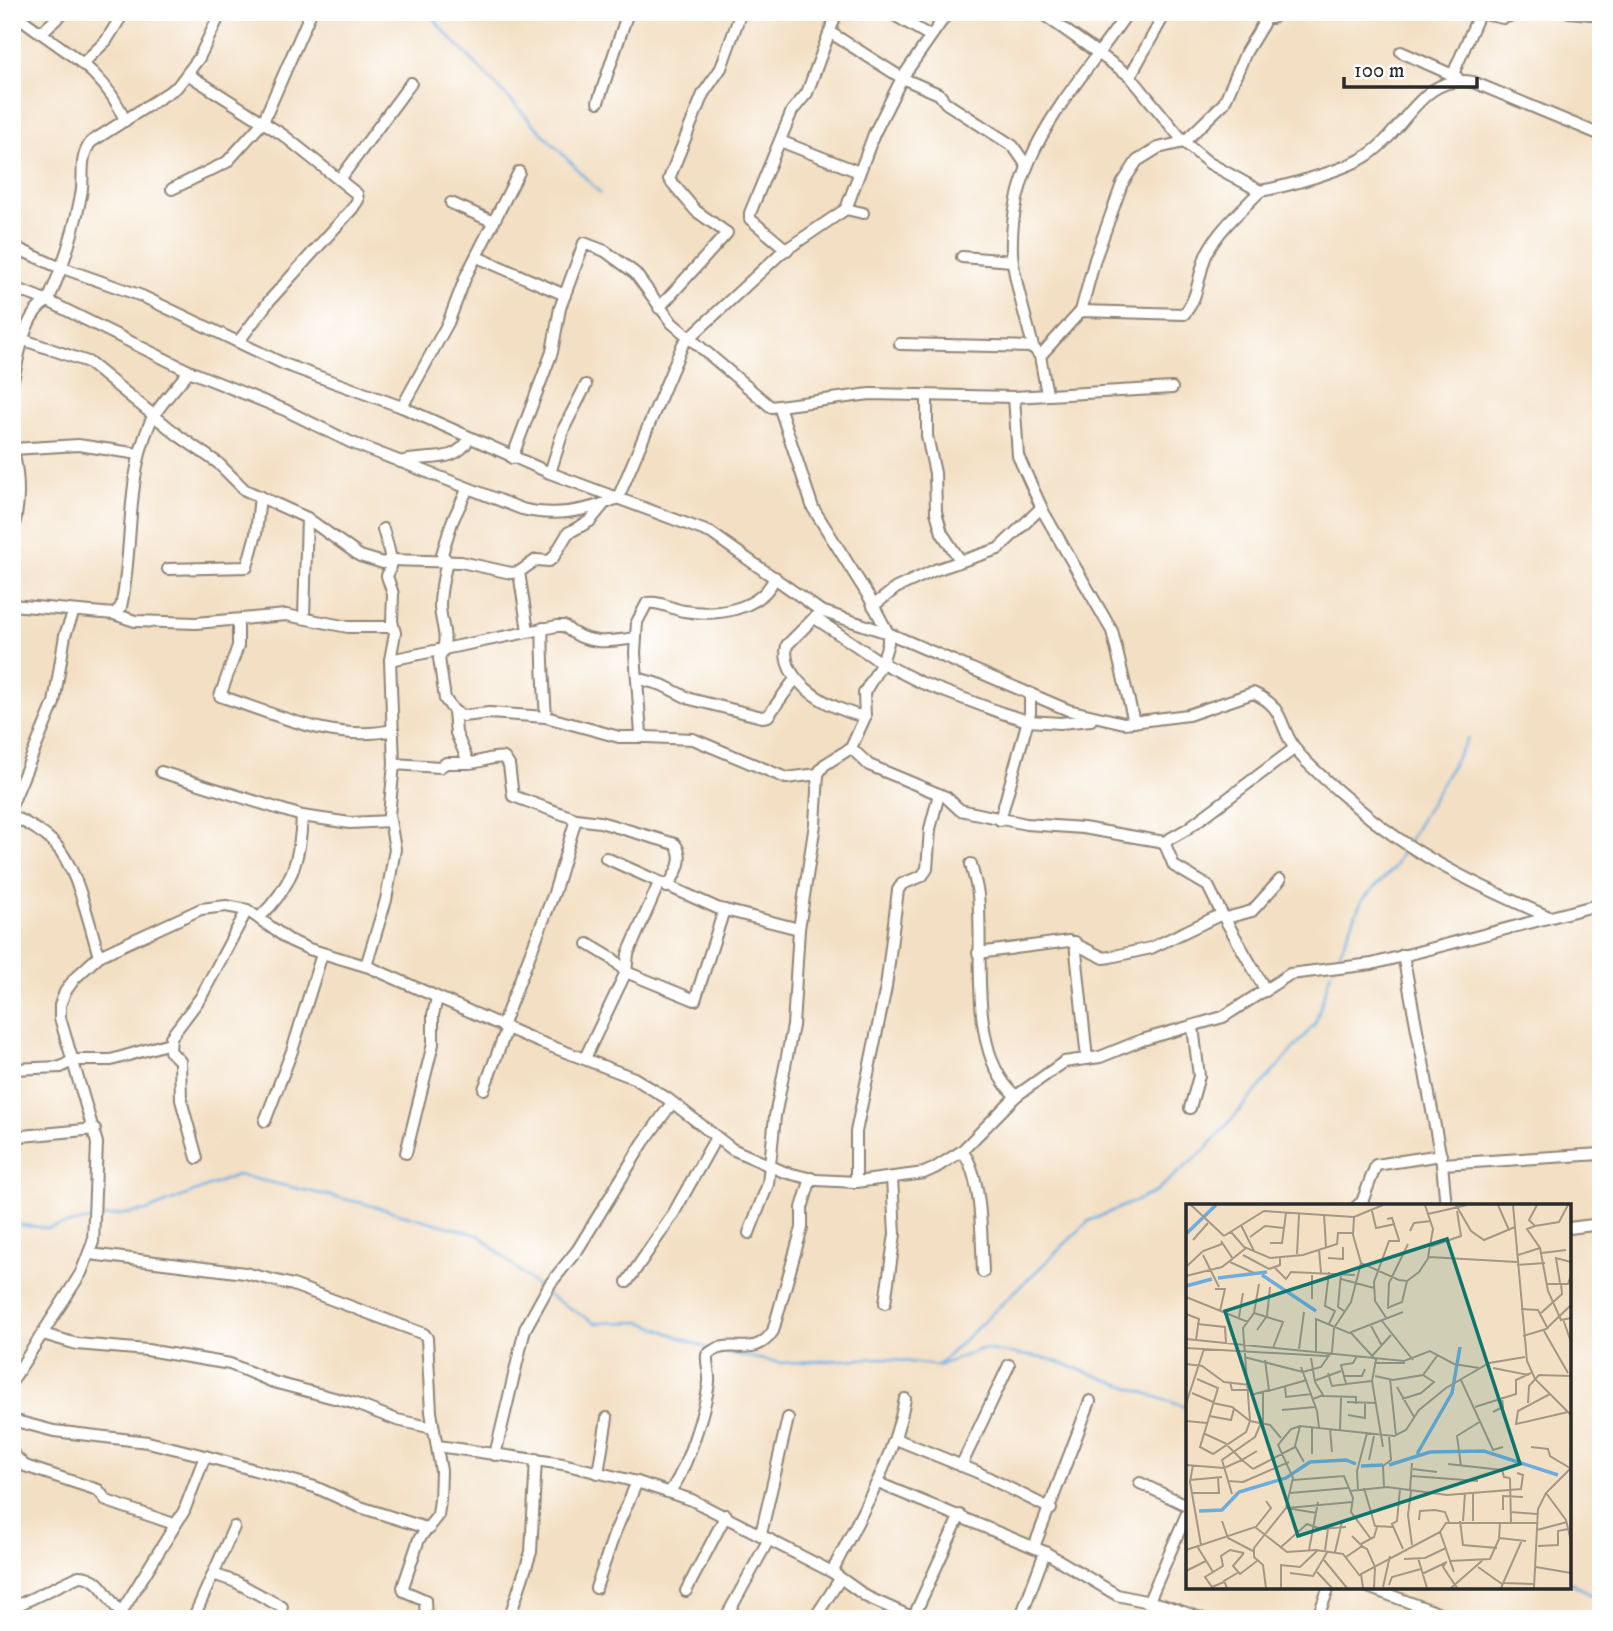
<svg xmlns="http://www.w3.org/2000/svg" width="1613" height="1631" viewBox="0 0 1613 1631" font-family="'IM FELL DW Pica',serif">
<rect width="100%" height="100%" fill="#fff"/>
<filter id="ink" filterUnits="userSpaceOnUse"><feTurbulence type="fractalNoise" baseFrequency=".0143" numOctaves="2"/><feDisplacementMap in="SourceGraphic" scale="14" xChannelSelector="R" yChannelSelector="G"/><feConvolveMatrix kernelMatrix="1 2 1 2 8 2 1 2 1" color-interpolation-filters="sRGB"/></filter>
<filter id="wash" filterUnits="userSpaceOnUse"><feTurbulence type="fractalNoise" baseFrequency=".00686" numOctaves="4" result="noise"/><feDisplacementMap in="SourceGraphic" scale="28" xChannelSelector="R" yChannelSelector="G"/><feGaussianBlur stdDeviation="1.57" result="paint"/><feColorMatrix in="noise" values="0 0 0 0 0 0 0 0 0 0 0 0 0 0 0 0 0 1.4 0 .05"/><feComposite in="paint" operator="in"/></filter>
<g filter="url(#wash)">
<rect width="100%" height="100%" fill="#f3dfc3"/>
<g fill="none" stroke-linecap="round" stroke-linejoin="round">
<g stroke="#6cacdf" stroke-width="2.5">
<polyline points="430,12 441,28 600,193"/>
<polyline points="1408,842 1468,738"/>
<polyline points="1334,966 1362,900 1393,869 1405,847"/>
<polyline points="97,1218 146,1211 237,1175 362,1203 479,1235 541,1290"/>
<polyline points="12,1224 47,1228 90,1220"/>
<polyline points="546,1294 595,1323 642,1322 709,1349"/>
<polyline points="722,1352 781,1363 882,1358 938,1366 982,1349 1049,1359 1188,1408"/>
<polyline points="938,1365 1089,1221 1154,1193 1205,1150 1315,1024 1331,972"/>
<polyline points="1569,1581 1601,1601"/>
</g>
</g>
</g>
<g filter="url(#ink)">
<g fill="none" stroke-linecap="round" stroke-linejoin="round">
<g stroke="#8f8577" stroke-width="14">
<g id="minor">
<path d="M 13,12 C 55,47 105,67 125,121"/>
<polyline points="889,12 930,36"/>
<path d="M 1040,12 L 1130,76 L 1184,142 L 1209,163 L 1260,191 C 1285,187 1348,169 1368,155 C 1405,131 1422,72 1473,82 L 1601,135"/>
<polyline points="1569,12 1601,15"/>
<polyline points="1480,13 1503,18 1523,12"/>
<polyline points="1265,18 1272,18 1279,12"/>
<polyline points="42,32 64,12"/>
<polyline points="831,33 902,78 939,94 946,103 1013,146 1027,166"/>
<polyline points="1401,52 1457,77"/>
<polyline points="82,64 106,41 124,12"/>
<polyline points="1453,74 1480,12"/>
<polyline points="189,75 283,135 357,194 358,200 352,209 270,300 239,341"/>
<polyline points="1130,76 1166,12"/>
<polyline points="598,102 628,12"/>
<polyline points="780,141 859,172"/>
<polyline points="340,179 411,83"/>
<polyline points="172,189 227,162 263,122 311,12"/>
<polyline points="451,203 494,222"/>
<polyline points="846,209 863,213"/>
<path d="M 12,246 L 54,265 L 142,296 L 284,364 L 402,407 L 550,473 L 711,533 L 821,611 L 888,633 L 1068,710 L 1124,723 L 1188,715 L 1253,693 C 1286,707 1278,726 1296,750 C 1311,769 1332,785 1350,801 C 1408,853 1476,885 1547,916"/>
<polyline points="787,250 750,219 750,213 792,111 807,93 837,12"/>
<polyline points="477,257 565,295"/>
<polyline points="962,257 1012,261"/>
<path d="M 12,287 L 48,301 L 189,371 L 285,410 L 350,442 L 522,509 C 554,517 588,511 618,498 L 683,344 L 781,253 L 846,209 L 874,134 L 902,78 L 948,12"/>
<polyline points="659,308 727,233 696,211 669,179 703,94 721,68 741,12"/>
<polyline points="1081,311 1095,259 1122,184 1137,161 1158,148 1184,142 1224,103 1246,52 1263,24 1263,12"/>
<polyline points="24,340 88,362 179,436 218,463 245,490 307,518 360,556 383,563 390,560 461,562 511,573 519,572 536,560 549,561 553,558 568,533 590,521 603,505"/>
<polyline points="900,344 1033,347"/>
<path d="M 1040,356 L 1081,311 L 1184,314 C 1199,298 1198,273 1207,253 C 1219,229 1242,210 1260,191"/>
<path d="M 12,383 C 19,359 23,313 48,301 C 63,267 74,232 81,195 C 85,176 78,159 91,142 L 177,87 L 199,58 L 221,12"/>
<path d="M 1047,394 L 1040,356 L 1033,347 C 1027,320 1013,279 1012,253 C 1008,152 1076,89 1128,12"/>
<polyline points="927,396 927,436 935,473 936,512 942,533 960,560"/>
<polyline points="1014,397 1018,456 1044,513 1112,631 1134,722"/>
<polyline points="402,407 448,323 466,276 519,172"/>
<path d="M 12,446 C 19,474 21,504 12,532"/>
<polyline points="13,449 78,445 139,454"/>
<polyline points="512,458 552,352 560,308 584,243 605,251 635,273 672,323 771,407 870,394 1014,397 1172,388"/>
<path d="M 400,462 C 428,454 454,465 469,439"/>
<polyline points="550,473 564,428 586,385"/>
<polyline points="168,569 247,567 256,534 260,496"/>
<polyline points="519,572 528,631"/>
<path d="M 775,577 C 761,611 716,616 684,611 C 671,609 661,601 647,603 L 637,622 L 635,653 L 641,734 L 647,737 L 693,739 L 786,778 L 818,774"/>
<path d="M 12,605 L 114,614 L 121,607 C 134,546 125,481 150,423 C 158,405 177,387 189,371"/>
<polyline points="873,606 896,588 935,570 998,549 1041,508"/>
<path d="M 819,613 L 787,645 C 779,683 833,710 865,717"/>
<polyline points="114,614 135,621 196,623 286,615 348,627 392,627"/>
<polyline points="304,616 307,518"/>
<polyline points="815,618 882,663 922,683 1002,713 1028,721 1060,723 1091,720"/>
<path d="M 238,620 L 238,646 L 220,696 C 275,714 334,743 393,730"/>
<path d="M 543,628 C 541,634 545,704 546,717 L 619,737 L 647,737"/>
<path d="M 390,660 L 557,626 L 564,626 C 586,646 609,642 636,638"/>
<polyline points="637,678 662,685 690,699 762,717 768,716 795,679"/>
<polyline points="454,711 463,716 489,713 546,717"/>
<polyline points="851,748 869,765 946,797 960,810 1026,824 1083,828 1164,842 1187,829 1295,748"/>
<path d="M 465,763 C 479,764 493,755 504,758 L 509,765 L 513,796 L 576,819 L 600,822 L 675,844 C 686,858 676,874 667,887"/>
<path d="M 394,764 L 440,767 L 446,763 L 465,763 L 467,759 L 456,733 L 454,711 L 445,699 L 439,658 C 451,637 440,625 440,605 C 440,590 444,575 447,561 L 442,554 L 452,522 L 468,488"/>
<polyline points="161,772 302,816 350,823 390,821"/>
<polyline points="12,804 54,703 65,635 74,611"/>
<path d="M 12,816 C 27,823 43,832 54,843 C 78,868 89,924 99,956"/>
<polyline points="1000,820 1030,713 1030,693"/>
<polyline points="606,858 717,908 799,929"/>
<path d="M 971,864 C 973,874 977,885 978,895 C 984,952 967,1055 1016,1096"/>
<polyline points="1222,914 1266,991"/>
<path d="M 260,917 C 292,886 300,860 302,816"/>
<polyline points="1226,918 1252,911 1280,880"/>
<polyline points="1075,942 1087,1059"/>
<polyline points="588,944 613,959 626,972 695,1000 724,910"/>
<polyline points="978,953 1069,941 1104,958 1110,957 1151,948 1222,914 1208,886 1174,866 1164,842"/>
<polyline points="1403,955 1442,1164 1446,1206"/>
<path d="M 366,966 L 386,900 L 395,849 L 389,815 L 394,764 L 390,660 L 395,633 L 392,621 L 393,594 L 387,576 C 395,560 387,545 383,529"/>
<polyline points="502,1026 554,893 576,819"/>
<polyline points="585,1058 626,972 628,954 659,883"/>
<polyline points="12,1069 61,1067 73,1060 111,1060 170,1043"/>
<polyline points="484,1089 507,1028"/>
<polyline points="1190,1108 1199,1076 1193,1027"/>
<polyline points="265,1121 292,1051 322,954"/>
<polyline points="12,1137 95,1129"/>
<path d="M 962,1151 C 983,1176 981,1240 983,1272"/>
<polyline points="406,1153 433,1044 433,1015 437,998"/>
<polyline points="197,1158 181,1100 180,1061 170,1051 171,1037 201,997 247,910"/>
<polyline points="1442,1164 1601,1154"/>
<polyline points="856,1182 856,1132 886,987 898,890 902,884 922,876 927,869 930,829 939,794"/>
<polyline points="1357,1206 1362,1202 1376,1165 1441,1155"/>
<polyline points="1569,1228 1601,1224"/>
<polyline points="749,1233 768,1184 775,1116 793,1026 799,929 815,824 818,774 824,765 851,748 865,717 864,693 882,663 888,643 888,633 869,597 813,508 780,409"/>
<polyline points="90,1254 245,1273 293,1285 424,1334 427,1338 431,1412 441,1471 440,1500 438,1515 419,1539 403,1587 404,1591 425,1600 426,1619"/>
<polyline points="627,1282 672,1216 715,1139"/>
<polyline points="885,1303 895,1234 892,1178"/>
<polyline points="43,1334 77,1344 147,1350 230,1364 273,1382 353,1403 397,1420 433,1428"/>
<polyline points="12,1381 81,1273 93,1242 97,1143 60,1018 60,1005 65,992 75,978 99,956 201,909 226,906 247,910 289,940 309,949 369,967 537,1041 634,1078 668,1099 732,1149 784,1172 816,1180 856,1182 924,1173 935,1168 962,1151 1016,1096 1064,1062 1100,1057 1142,1040 1223,1017 1290,974 1372,964 1601,904"/>
<polyline points="12,1420 54,1431 148,1442 205,1456 315,1487 357,1506 429,1529"/>
<polyline points="896,1439 977,1472 1051,1509"/>
<polyline points="438,1446 563,1464 637,1482 692,1500 832,1572 867,1597 916,1619"/>
<polyline points="12,1453 25,1466 98,1490 107,1501 174,1524"/>
<polyline points="495,1455 525,1329 550,1284 578,1249 643,1143 672,1103"/>
<polyline points="961,1466 1009,1365"/>
<polyline points="598,1473 607,1418"/>
<polyline points="878,1483 1045,1552 1117,1595 1163,1605 1204,1619"/>
<polyline points="1140,1483 1188,1506"/>
<path d="M 669,1492 C 685,1475 706,1407 709,1382 C 710,1373 706,1365 707,1355 C 728,1335 754,1361 773,1331 L 802,1228 L 802,1208 L 811,1178"/>
<polyline points="761,1534 788,1418"/>
<polyline points="1034,1547 1090,1401"/>
<path d="M 832,1572 C 860,1515 893,1462 905,1399"/>
<polyline points="213,1574 236,1582 282,1607"/>
<polyline points="1368,1587 1454,1619"/>
<polyline points="596,1588 615,1532 637,1482"/>
<polyline points="686,1591 726,1515"/>
<polyline points="1148,1603 1188,1511"/>
<path d="M 12,1608 L 79,1576 C 105,1576 108,1606 128,1619"/>
<polyline points="913,1618 960,1515"/>
<polyline points="117,1619 184,1511 205,1456"/>
<polyline points="193,1619 234,1527"/>
<polyline points="509,1619 531,1552 536,1459"/>
<polyline points="725,1619 769,1539"/>
<polyline points="814,1619 840,1579"/>
<polyline points="1020,1619 1045,1552"/>
<polyline points="1317,1619 1329,1587"/>
</g>
</g>
<use href="#minor" stroke="#fff" stroke-width="10"/>
</g>
</g>
<g transform="translate(1186 1204)">
<rect width="385" height="385" fill="#f3dfc3"/>
<path fill="none" stroke="#6cacdf" stroke-width="3.5" d="M 0,30 L 30,1M 76,71 L 130,107M 32,74 L 81,68M 0,82 L 26,75M 231,250 L 266,189 L 274,143M 203,261 L 244,248 L 298,247 L 372,271M 175,262 L 197,261M 13,307 L 36,306 L 53,288 L 100,274 L 124,258 L 160,256 L 170,260"/>
<path fill="none" stroke="#a39786" stroke-width="2" d="M 5,1 L 38,32M 197,1 L 168,13 L 167,31 L 175,59 L 213,76 L 221,77 L 233,68 L 243,53 L 331,58M 239,1 L 247,25 L 242,53M 270,1 L 285,27 L 298,36 L 329,23M 312,1 L 323,26M 327,1 L 341,157 L 349,175 L 385,211M 351,1 L 343,16 L 349,22 L 373,18 L 382,1M 186,7 L 190,24 L 209,20M 138,10 L 140,43M 242,10 L 281,1M 201,15 L 206,14 L 213,36M 55,21 L 68,47M 349,22 L 341,25 L 354,44 L 362,87 L 375,116 L 385,114M 224,27 L 228,19 L 245,17M 45,28 L 58,43 L 84,54 L 117,51 L 151,40 L 152,29 L 167,29M 38,32 L 78,7 L 168,13M 64,33 L 79,22 L 98,24M 7,36 L 22,19M 35,37 L 47,55M 84,39 L 96,39 L 100,9M 243,43 L 275,32 L 271,7M 133,45 L 135,69M 356,49 L 380,46M 111,50 L 113,10M 17,51 L 33,83M 57,51 L 83,65 L 94,61 L 94,53M 332,51 L 354,44M 142,54 L 157,55 L 157,43M 44,58 L 68,69M 331,61 L 359,59M 0,63 L 17,47 L 36,40M 89,64 L 100,75 L 105,68 L 169,71M 143,68 L 139,102 L 149,107 L 143,120M 155,69 L 152,103 L 158,107M 126,71 L 126,95M 0,72 L 36,63 L 60,44M 155,75 L 188,84M 374,79 L 370,54 L 385,58M 361,80 L 382,80 L 385,71M 29,85 L 39,85 L 34,107M 0,93 L 62,118M 202,102 L 203,79 L 222,40M 201,104 L 216,98 L 221,77M 335,105 L 352,106 L 362,125M 68,109 L 97,118 L 87,144M 355,109 L 376,90 L 375,79M 0,110 L 13,115 L 10,136M 53,113 L 57,89M 201,115 L 189,97 L 188,78 L 203,37 L 214,37M 377,115 L 385,138M 196,117 L 227,156M 11,120 L 39,123 L 40,139M 184,120 L 196,142M 71,126 L 81,112 L 84,83M 358,127 L 382,169M 165,129 L 190,156 L 186,177 L 197,243M 337,132 L 360,125 L 385,101M 0,135 L 218,157 L 244,147 L 268,160 L 293,164M 0,144 L 140,152 L 146,148 L 148,124 L 165,98 L 175,59M 113,145 L 118,108M 130,147 L 130,115 L 163,129 L 217,108M 171,152 L 167,159 L 155,161 L 160,180 L 186,177M 186,152 L 205,131M 58,153 L 117,168 L 135,163 L 144,150M 125,154 L 129,178 L 137,191 L 127,195M 188,159 L 219,159M 0,160 L 16,162 L 38,178 L 64,181M 115,163 L 131,207 L 133,224M 307,164 L 343,171M 142,169 L 146,182 L 161,180M 157,172 L 176,172 L 179,165M 189,172 L 207,176 L 237,171 L 251,152M 11,175 L 32,184 L 14,243 L 27,250 L 60,228 L 64,217 L 57,124 L 68,109 L 73,80M 204,175 L 210,232M 275,176 L 307,246 L 317,243M 128,177 L 155,167M 44,178 L 46,186 L 65,186M 99,182 L 100,193 L 126,190M 211,183 L 228,213M 82,187 L 121,176M 6,189 L 27,198M 364,190 L 332,207 L 330,220 L 382,208M 65,191 L 83,186 L 79,156M 137,192 L 170,193 L 170,200M 216,195 L 235,189 L 248,178 L 237,171M 161,198 L 190,199M 27,199 L 46,203 L 64,217 L 84,221 L 95,234M 342,199 L 343,182 L 353,171 L 385,172M 0,200 L 18,145M 289,203 L 330,190 L 330,176 L 345,169M 96,206 L 129,203M 307,208 L 317,203 L 316,193M 162,211 L 179,214 L 179,200M 23,212 L 45,216 L 48,205M 0,217 L 21,219M 77,219 L 77,188M 114,222 L 109,242 L 118,258M 144,225 L 146,248M 154,226 L 155,194M 345,243 L 362,245 L 364,252 L 384,264M 126,250 L 126,224M 183,256 L 188,232M 262,260 L 316,266 L 318,273 L 324,274M 0,261 L 38,264 L 56,256 L 39,239 L 19,230M 7,261 L 4,278 L 15,341M 275,262 L 271,232 L 295,217M 67,265 L 109,243M 67,265 L 56,256 L 71,247M 227,265 L 251,268M 226,272 L 292,277M 324,274 L 325,319M 4,276 L 36,273M 107,276 L 158,272 L 167,294 L 165,308 L 185,335M 42,277 L 57,278 L 103,258M 198,283 L 197,262 L 205,256 L 203,233M 178,284 L 189,322 L 207,323M 172,285 L 171,267 L 181,229M 214,285 L 211,317 L 206,320 L 217,345M 224,286 L 226,259M 164,287 L 201,283 L 261,291 L 335,285 L 337,271 L 331,269M 225,287 L 222,311 L 226,341M 6,289 L 33,289 L 32,274M 104,289 L 162,284M 287,289 L 287,317M 360,289 L 380,316 L 385,337M 46,290 L 36,256 L 69,233 L 75,219M 100,304 L 131,309M 102,304 L 166,298M 317,306 L 317,292 L 337,293M 325,308 L 351,310M 233,316 L 234,307 L 249,306 L 259,308 L 263,318M 36,317 L 42,334 L 67,347M 274,317 L 277,341 L 311,344M 277,317 L 279,289M 70,323 L 85,304 L 80,297M 351,326 L 381,318M 254,328 L 268,368M 313,334 L 340,337M 175,340 L 188,333 L 191,323M 11,342 L 27,368M 175,342 L 181,345 L 189,363 L 188,384M 352,342 L 372,341 L 372,327 L 382,325M 94,344 L 121,320 L 135,325 L 160,323M 0,346 L 69,323 L 101,348 L 130,346 L 157,350 L 174,372M 123,346 L 132,298M 139,346 L 142,325M 149,348 L 156,318M 58,349 L 47,362 L 54,370 L 71,357M 160,353 L 176,342 L 166,332M 232,354 L 241,384M 218,355 L 239,354 L 260,344M 138,356 L 161,384M 263,357 L 304,355 L 313,335 L 314,318M 260,358 L 257,363 L 271,384M 292,363 L 316,380M 350,363 L 385,369M 0,367 L 20,357M 131,368 L 146,384M 104,369 L 127,372 L 142,347M 236,370 L 261,358M 38,378 L 26,383 L 19,373 L 37,362 L 35,352 L 44,346 L 58,349M 318,379 L 348,380M 203,381 L 206,373 L 235,365M 197,383 L 204,352M 41,384 L 38,377 L 53,368M 80,384 L 77,361 L 68,353 L 68,344 L 100,304 L 107,274 L 92,241 L 105,225 L 114,222 L 208,232 L 220,226 L 233,206 L 260,184 L 303,159 L 339,153M 95,384 L 95,361 L 114,363 L 132,346M 177,384 L 175,370 L 254,328 L 260,319 L 351,319M 265,384 L 298,355M 315,384 L 336,336M 348,384 L 352,305 L 360,289 L 385,264"/>
<path fill="#0f766e" fill-opacity="0.15" stroke="#0f766e" stroke-width="3.5" d="M 261,35 L 334,260 L 112,332 L 39,107 Z"/>
<rect width="385" height="385" fill="none" stroke="#2b2b2b" stroke-width="3.5"/>
</g>
<rect width="1613" height="1631" fill="none" stroke="#fff" stroke-width="42"/>
<path d="M1344 77v10h133v-10" fill="none" stroke="#2b2b2b" stroke-width="3.5"/>
<text x="1354" y="77" font-size="21" fill="#2b2b2b" stroke="#ffffff" stroke-width="5" paint-order="stroke">100 m</text>
</svg>
